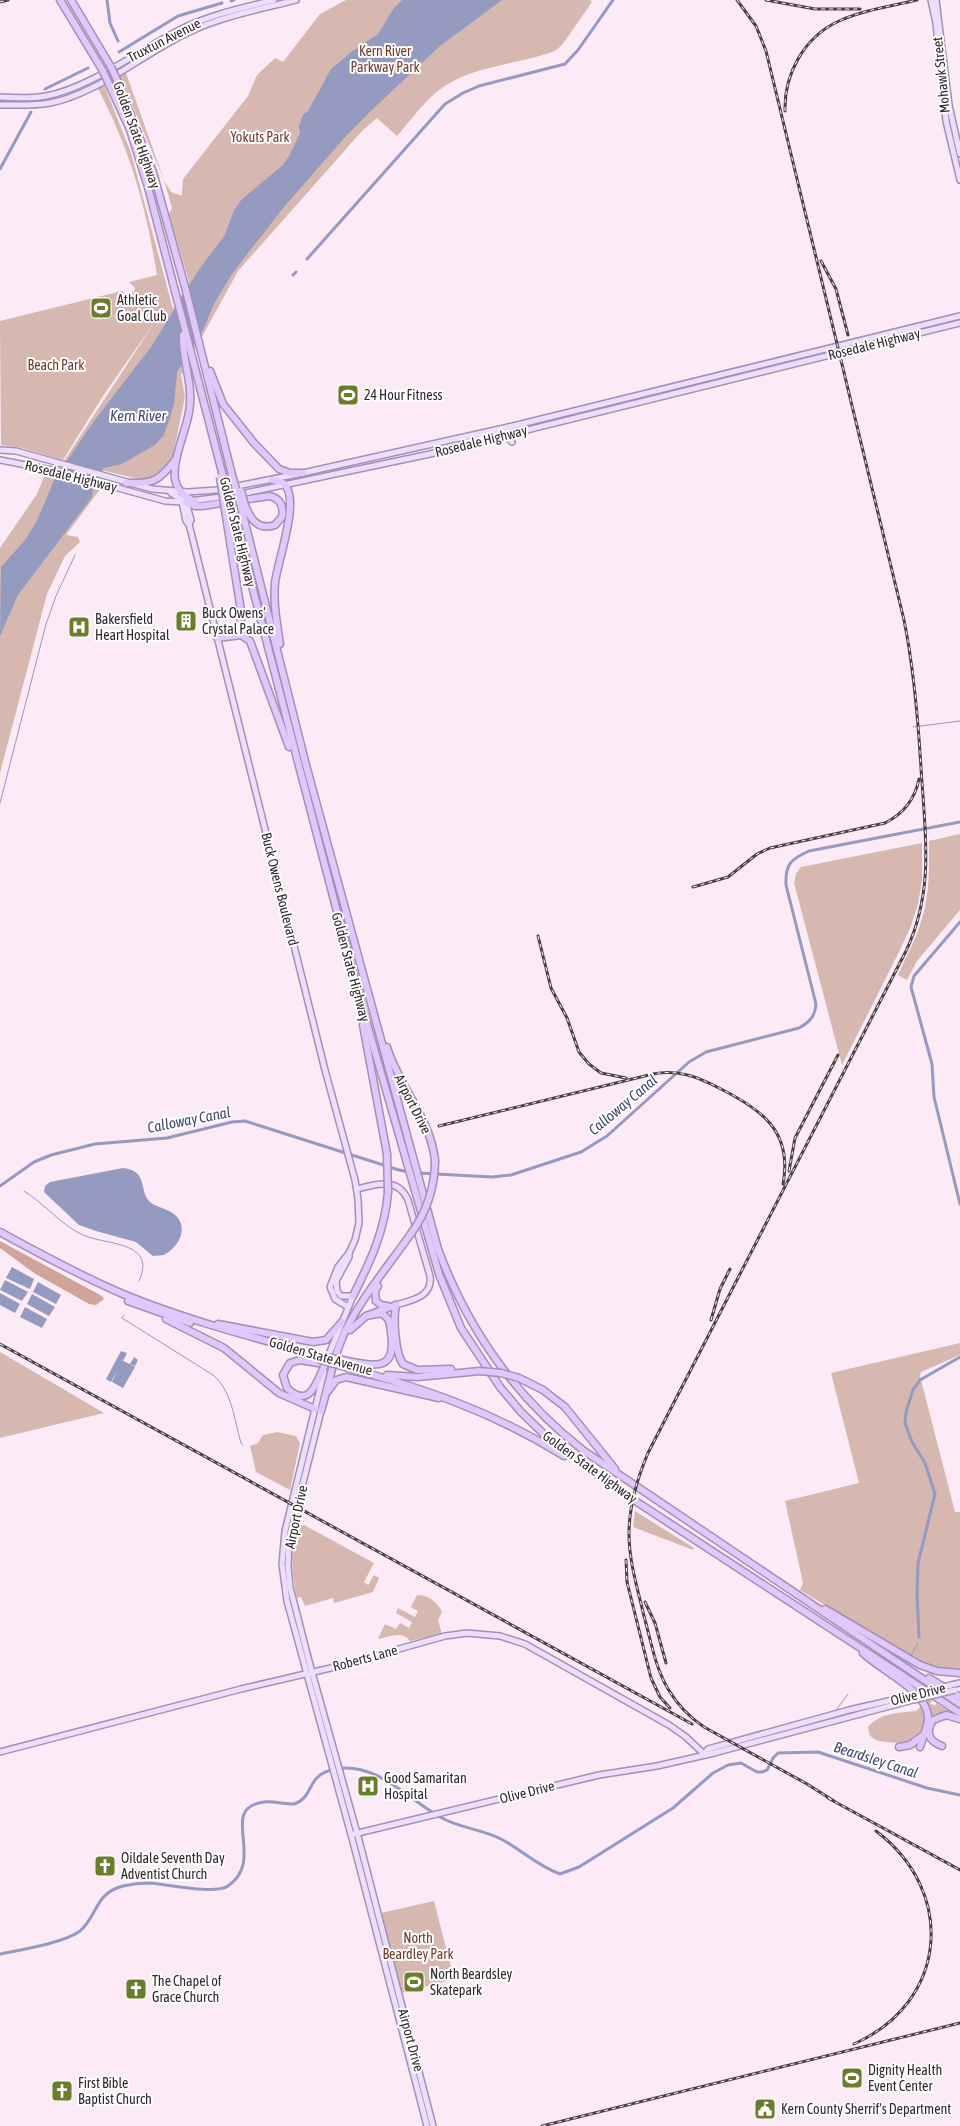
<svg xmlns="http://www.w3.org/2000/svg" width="960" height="2126" viewBox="0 0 960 2126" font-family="'Asap Condensed',sans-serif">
<rect width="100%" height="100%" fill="#fceaf7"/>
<g fill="#d6b8b0">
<path d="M 346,0 L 590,0 L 592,2 L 562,45 L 555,51 C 517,65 472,65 439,90 C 423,103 410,121 397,136 L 377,118 L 362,131 L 238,271 L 181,375 L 185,397 L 172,460 L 160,474 L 142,480 L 64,461 L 156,320 L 103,396 L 63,460 L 22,448 L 1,445 L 0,321 L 122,291 L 127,294 L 134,292 L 135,288 L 129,282 L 157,275 C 146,206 130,149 97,87 L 104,84 L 131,153 L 173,309 L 189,282 L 169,214 L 172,208 L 164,180 L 120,76 L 126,73 L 164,180 L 171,192 L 182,196 L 181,206 L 183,179 L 248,96 L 257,75 L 275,58 L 283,62 L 320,14 Z"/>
<polygon points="40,472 101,488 66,535 78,537 80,542 65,556 47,594 0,773 0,548 37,494 44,477"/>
<path d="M 960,834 L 960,910 L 917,961 L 907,980 L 898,975 C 906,956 917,938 922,918 C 930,893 929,867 929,841 Z"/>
<polygon points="922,843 922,880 918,904 911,926 899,952 842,1065 794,883 796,874 801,867"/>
<path d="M 960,1343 L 960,1355 L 921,1372 L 920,1376 L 955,1512 L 960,1512 L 960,1669 C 945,1669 931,1666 917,1661 L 800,1590 L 803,1583 L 785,1501 L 859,1483 L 831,1373 Z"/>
<polygon points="0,1352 104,1413 0,1438"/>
<polygon points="277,1432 296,1436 300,1443 290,1490 256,1472 250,1446 258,1443 263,1435"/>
<polygon points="635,1511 694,1548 693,1550 633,1527"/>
<path d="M 299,1525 L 304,1525 L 374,1563 L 364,1582 L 368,1585 L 374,1575 L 379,1578 L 373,1592 L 334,1603 L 333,1598 L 305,1606 L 301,1597 L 297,1598 C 293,1581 288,1540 299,1525 Z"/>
<path d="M 417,1595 C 428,1595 438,1602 442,1612 L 438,1620 L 442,1634 L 410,1641 C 402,1630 389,1637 378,1639 L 385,1624 L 396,1629 L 400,1623 L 409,1628 L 412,1622 L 396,1613 L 398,1608 L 415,1617 L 418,1611 L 411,1607 Z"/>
<polygon points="929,1699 932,1701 930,1704 936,1705 936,1703 948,1711 932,1719 924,1701"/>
<path d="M 922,1705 C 931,1733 913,1746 887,1742 C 880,1741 873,1741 869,1734 L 868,1727 C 881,1712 900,1713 916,1711 Z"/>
<polygon points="434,1901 454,1979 402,1993 381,1913"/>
</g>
<polygon fill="#d1a499" points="0,1241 102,1296 104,1299 96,1305 89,1304 34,1273 0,1248"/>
<g fill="#949ac0">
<polygon points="402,0 502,0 440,46 375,107 346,136 284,207 234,271 215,302 203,330 177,372 174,405 164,435 155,445 122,464 104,468 93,489 92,497 18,595 0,636 1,567 25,540 37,521 55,478 94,421 151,347 200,268 225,235 234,210 242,199 283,165 289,156 300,133 299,126 303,115 308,111 331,69 350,53 378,34 394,8"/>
<path d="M 123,1168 C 149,1171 138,1190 150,1202 C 157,1208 167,1208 174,1214 C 190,1227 179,1247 164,1255 L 153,1256 L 136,1242 L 96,1231 L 79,1225 L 44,1192 L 45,1186 L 50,1182 Z"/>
<polygon points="12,1267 34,1279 30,1289 6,1278"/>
<polygon points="5,1280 28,1292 22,1301 0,1290"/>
<polygon points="38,1282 61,1295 56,1304 33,1292"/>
<polygon points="0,1293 20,1304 15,1313 0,1305"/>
<polygon points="32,1294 55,1307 49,1316 27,1304"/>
<polygon points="25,1307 47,1319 42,1328 20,1317"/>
<polygon points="121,1351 127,1353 123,1361 130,1364 134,1357 138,1360 135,1366 130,1364 135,1367 123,1388 112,1382 117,1371 111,1382 106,1379"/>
</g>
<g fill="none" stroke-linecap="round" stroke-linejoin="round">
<g stroke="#949ac0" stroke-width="1">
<polyline points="913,727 960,721"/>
<polyline points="0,803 46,624 56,596 75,555"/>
<path d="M 24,1191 C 45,1204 61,1225 83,1235 C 98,1242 126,1242 137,1253 C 146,1261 143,1272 139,1281"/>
<path d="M 124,1315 L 122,1318 L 213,1375 C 232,1391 234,1419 241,1443 L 243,1445"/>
<polyline points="911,1655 918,1643"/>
<polyline points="889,1679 891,1678"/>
<polyline points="837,1709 848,1694"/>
</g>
<g stroke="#949ac0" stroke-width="3">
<polyline points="107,0 110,23 118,41"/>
<polyline points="231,1 234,0"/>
<polyline points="119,52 178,16 222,3"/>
<polyline points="45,89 88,68"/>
<polyline points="0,169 31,112"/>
<polyline points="307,259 445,104 463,93 479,86 565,64 578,50 613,0"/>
<polyline points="293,275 296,272"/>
<polyline points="960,922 914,976 911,987 932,1064 934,1097 960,1204"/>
<path d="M 418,1173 L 492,1177 L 511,1175 L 581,1152 L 607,1136 L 689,1062 L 706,1052 L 799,1028 C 810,1022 815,1016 816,1004 L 786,885 C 785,864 791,859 809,851 L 960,822"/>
<polyline points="0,1186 34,1162 51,1155 95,1144 167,1138 232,1122 245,1121 399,1170 409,1172"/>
<polyline points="919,1637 917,1594 918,1563 935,1494 925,1463 912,1442 905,1423 906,1412 913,1390 920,1380 960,1357"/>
<path d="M 0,1954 C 20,1950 64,1943 80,1931 C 98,1915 95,1893 123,1886 C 132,1884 140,1883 149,1883 C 167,1884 214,1895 228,1886 C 267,1859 217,1808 264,1802 C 274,1801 284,1804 294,1804 C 315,1797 305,1775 335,1769 C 375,1761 407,1798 440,1817 C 459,1828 481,1829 501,1839 C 522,1850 536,1865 560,1874 L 579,1867 L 673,1808 L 713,1773 L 728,1765 L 741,1763 L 757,1772 L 762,1772 L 767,1770 L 773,1758 L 778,1753 L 818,1752 L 927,1788 L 960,1795"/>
</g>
<g stroke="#a490b4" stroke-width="8">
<g id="major">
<polyline points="931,0 936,23 946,121 960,180"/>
<polyline points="936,0 949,105 960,154"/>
<path d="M 0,97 C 15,98 31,99 46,96 C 89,88 140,50 179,30 C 209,15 242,8 274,0"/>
<path d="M 0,105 C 17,105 33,106 50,103 C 97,94 146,52 189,32 C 223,16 261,9 296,0"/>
<polyline points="502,438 508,438 512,442"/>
<polyline points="467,442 505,431 509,427"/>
<polyline points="0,450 16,451 152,489 188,492 217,490 303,473 513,426 960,316"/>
<polyline points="0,460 57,471 165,501 182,502 236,495 430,454 960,323"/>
<polyline points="171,493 186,502"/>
<polyline points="182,502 186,521 189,524 325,1070 355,1180 358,1199 359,1223 355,1240 349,1253 349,1257 336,1281 337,1291 341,1296 353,1296"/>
<polyline points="186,502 191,520 189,524"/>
<path d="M 357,1189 C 376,1184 398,1177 408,1200 L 430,1276 C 433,1297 412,1300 396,1305"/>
<polyline points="348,1307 335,1299 330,1287 338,1267 349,1253"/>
<polyline points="327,1359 353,1296"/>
<polyline points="324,1372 285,1531 282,1564 287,1601 353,1842 427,2126"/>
<polyline points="321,1411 289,1539 288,1567 290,1587 310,1665 359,1840 433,2126"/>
<polyline points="951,1685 960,1683"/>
<polyline points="0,1752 241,1689 335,1667 445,1636 467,1633 500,1636 525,1644 669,1725 686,1737 704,1754"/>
<polyline points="704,1754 708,1749 849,1710 910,1696"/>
<polyline points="354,1834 599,1775 657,1766 714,1753 913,1700"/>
</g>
</g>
<g stroke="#a490b4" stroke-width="9">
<g id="highway">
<polyline points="60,0 103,71"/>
<polyline points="71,0 111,67"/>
<polyline points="117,80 153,172 185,287 232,475"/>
<polyline points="109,84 130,130 148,187 223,476"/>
<path d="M 183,335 C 182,361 194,385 189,412 C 186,431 172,460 175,479 C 177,490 185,498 195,501"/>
<polyline points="210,371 223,404 254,443 279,469 290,473 303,473"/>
<path d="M 272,480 C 275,480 279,481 283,483 C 302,497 277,562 275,583 C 273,603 277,624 280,644"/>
<path d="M 126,483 C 154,484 159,481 176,459"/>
<path d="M 186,502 L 195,506 L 202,506 L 269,496 C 280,498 284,506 282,517 L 275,525 C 258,531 250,519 245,505"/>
<path d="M 241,507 L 306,765 L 438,1249 C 468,1330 516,1398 584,1451 L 960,1704"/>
<polyline points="232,509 359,996 439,1274 461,1328 500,1387 521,1412 549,1439 614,1487 960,1713"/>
<polyline points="225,510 242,617 238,627 227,633"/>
<polyline points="217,638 241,635 250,641 289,747"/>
<polyline points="363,1025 387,1154"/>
<path d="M 387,1047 C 399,1087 430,1117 435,1160"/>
<path d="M 0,1232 C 40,1254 81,1276 123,1294 C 188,1321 257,1338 324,1357"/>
<polyline points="378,1286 375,1291 376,1301 381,1305 387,1306"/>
<path d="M 353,1296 C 370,1262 385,1231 388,1192"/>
<polyline points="128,1301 190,1323"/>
<path d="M 396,1305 C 393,1318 395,1353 403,1364 L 417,1370 L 451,1369"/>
<polyline points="166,1319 224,1348 279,1393 315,1409"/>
<polyline points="218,1324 313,1342 326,1340 342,1322"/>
<polyline points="350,1330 366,1316 396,1305"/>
<path d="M 343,1360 C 384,1369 399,1369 389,1320 L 382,1313 L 366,1316"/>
<path d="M 318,1363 L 300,1360 L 290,1363 L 283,1375 L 287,1388 C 311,1412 318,1377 326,1363"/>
<path d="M 341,1366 C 423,1388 492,1411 564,1456"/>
<polyline points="387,1375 417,1377 480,1371"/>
<polyline points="519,1378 543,1390 565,1407 615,1469"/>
<polyline points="328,1391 336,1380 346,1377 439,1398"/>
<path d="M 321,1411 C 328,1388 332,1363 341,1341 C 354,1307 389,1265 410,1235"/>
<polyline points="825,1609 920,1665 937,1671 960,1673"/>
<path d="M 863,1653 C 881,1671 927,1690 928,1717 C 928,1727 923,1737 920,1747"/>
<polyline points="929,1678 960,1697"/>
<path d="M 942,1746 C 929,1741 925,1733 933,1720 L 946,1715 L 960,1719"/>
<polyline points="899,1747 910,1745 922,1736"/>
</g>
</g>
<use href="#major" stroke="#eddefd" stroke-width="5"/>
<use href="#highway" stroke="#e1c8fc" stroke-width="6"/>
<g stroke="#4b3f48" stroke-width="3">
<g id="rail">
<path d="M 737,0 L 756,26 L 766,51 L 904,620 C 914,669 918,718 921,768 C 925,832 935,890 906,951 L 648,1453 C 637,1479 629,1505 629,1534 C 629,1562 638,1590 644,1616 C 651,1641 655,1667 668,1689 C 677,1704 689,1717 704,1727 L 807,1784 L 834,1801"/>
<polyline points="766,0 815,9 860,9"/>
<polyline points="0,2 8,0"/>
<path d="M 785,111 C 784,74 804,37 839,21 C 863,10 892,6 917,0"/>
<polyline points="821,261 836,289 848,335"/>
<path d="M 693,887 L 728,877 L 757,854 L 770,848 L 885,823 C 903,814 915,799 919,779"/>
<polyline points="538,936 551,988 567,1018 579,1052 589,1064 601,1073 626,1078"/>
<path d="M 439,1126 L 653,1074 C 678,1069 698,1077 719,1088 C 761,1109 793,1131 783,1184"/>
<polyline points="789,1171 795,1138 838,1055"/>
<polyline points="711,1320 720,1289 730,1269"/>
<polyline points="0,1344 692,1724"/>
<polyline points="626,1560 627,1582 651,1678 660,1697 670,1708"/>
<polyline points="645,1602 655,1623 666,1663"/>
<polyline points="828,1798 960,1870"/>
<path d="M 854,2044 C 948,2002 957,1892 876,1831"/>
<polyline points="542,2126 960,2023"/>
</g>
</g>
<use href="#rail" stroke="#fff" stroke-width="1" stroke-dasharray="4" stroke-linecap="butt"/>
<g stroke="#a490b4" stroke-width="8" stroke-linecap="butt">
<g id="major-bridge">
<polyline points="910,1696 951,1685"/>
<polyline points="913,1700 955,1690"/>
</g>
</g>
<g stroke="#a490b4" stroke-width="9" stroke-linecap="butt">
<g id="highway-bridge">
<polyline points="111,67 117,80"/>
<polyline points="103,71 109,84"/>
<polyline points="232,475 241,507"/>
<polyline points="223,476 232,509"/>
<polyline points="220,477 225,510"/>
<polyline points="241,491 245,505"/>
<polyline points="387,1154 388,1192"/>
<path d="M 410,1235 C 427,1212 435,1187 435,1160"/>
<polyline points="324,1357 343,1360"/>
<polyline points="318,1359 341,1366"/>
<polyline points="480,1371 501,1373 519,1378"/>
</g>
</g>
<use href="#major-bridge" stroke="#eddefd" stroke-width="5"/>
<use href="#highway-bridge" stroke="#e1c8fc" stroke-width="6"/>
</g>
<defs>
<g id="stadium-square" transform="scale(1.125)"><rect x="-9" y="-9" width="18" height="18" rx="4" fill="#697d2d" stroke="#fff"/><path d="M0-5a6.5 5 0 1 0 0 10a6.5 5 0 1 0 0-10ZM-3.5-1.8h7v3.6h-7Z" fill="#fff"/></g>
<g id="building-square" transform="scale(1.125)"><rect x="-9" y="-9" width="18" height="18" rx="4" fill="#697d2d" stroke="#fff"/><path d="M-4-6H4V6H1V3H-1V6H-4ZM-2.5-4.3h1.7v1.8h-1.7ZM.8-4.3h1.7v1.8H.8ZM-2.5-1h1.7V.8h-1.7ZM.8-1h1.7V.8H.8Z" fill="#fff"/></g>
<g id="hospital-square" transform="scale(1.125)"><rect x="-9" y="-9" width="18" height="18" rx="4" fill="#697d2d" stroke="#fff"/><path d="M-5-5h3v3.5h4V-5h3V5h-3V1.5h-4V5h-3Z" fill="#fff"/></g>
<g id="church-square" transform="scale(1.125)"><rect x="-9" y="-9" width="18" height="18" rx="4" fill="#697d2d" stroke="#fff"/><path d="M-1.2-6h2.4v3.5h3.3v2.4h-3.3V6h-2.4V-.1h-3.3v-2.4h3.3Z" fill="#fff"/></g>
<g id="civic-square" transform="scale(1.125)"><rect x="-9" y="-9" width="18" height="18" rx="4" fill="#697d2d" stroke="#fff"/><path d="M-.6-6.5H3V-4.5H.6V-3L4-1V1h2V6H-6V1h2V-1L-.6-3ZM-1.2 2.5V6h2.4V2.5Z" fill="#fff"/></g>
</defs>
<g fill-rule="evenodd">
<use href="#stadium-square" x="101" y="308"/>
<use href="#stadium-square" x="348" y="395"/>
<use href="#building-square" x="186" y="621"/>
<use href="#hospital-square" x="79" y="627"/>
<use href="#hospital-square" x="368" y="1786"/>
<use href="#church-square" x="105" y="1866"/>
<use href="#stadium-square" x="414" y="1982"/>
<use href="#church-square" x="136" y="1989"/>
<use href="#stadium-square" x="852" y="2078"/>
<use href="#church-square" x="62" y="2091"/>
<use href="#civic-square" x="765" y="2109"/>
</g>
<g text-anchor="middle" stroke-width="4" stroke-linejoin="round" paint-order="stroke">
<g font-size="14" fill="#32272f" stroke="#fff">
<text transform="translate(164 40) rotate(-27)" y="5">Truxtun Avenue</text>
<text transform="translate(941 75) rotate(-96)" y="5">Mohawk Street</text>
<text transform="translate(137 135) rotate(70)" y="5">Golden State Highway</text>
<text transform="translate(874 344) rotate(-14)" y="5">Rosedale Highway</text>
<text transform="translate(481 441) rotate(-14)" y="5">Rosedale Highway</text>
<text transform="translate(71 476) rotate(14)" y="5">Rosedale Highway</text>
<text transform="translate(238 532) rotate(76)" y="5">Golden State Highway</text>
<text transform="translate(280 889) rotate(76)" y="5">Buck Owens Boulevard</text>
<text transform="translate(351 967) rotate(75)" y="5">Golden State Highway</text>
<text transform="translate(413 1104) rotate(63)" y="5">Airport Drive</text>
<text transform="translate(321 1356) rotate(16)" y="5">Golden State Avenue</text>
<text transform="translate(590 1467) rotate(36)" y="5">Golden State Highway</text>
<text transform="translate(296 1517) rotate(-78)" y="5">Airport Drive</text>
<text transform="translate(365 1658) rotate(-15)" y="5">Roberts Lane</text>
<text transform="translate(918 1694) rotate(-14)" y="5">Olive Drive</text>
<text transform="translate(527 1792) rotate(-14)" y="5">Olive Drive</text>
<text transform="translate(411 2040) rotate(75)" y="5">Airport Drive</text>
</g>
<g font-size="14" fill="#753a2d" stroke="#fff">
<text x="385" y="56">Kern River<tspan x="385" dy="16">Parkway Park</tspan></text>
<text x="260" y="142">Yokuts Park</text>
<text x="56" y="370">Beach Park</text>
<text x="418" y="1943">North<tspan x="418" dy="16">Beardley Park</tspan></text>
</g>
<g font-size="14" fill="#32272f" stroke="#fff" text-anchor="start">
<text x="117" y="305">Athletic<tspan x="117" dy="16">Goal Club</tspan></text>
<text x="364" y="400">24 Hour Fitness</text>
<text x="202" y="618">Buck Owens'<tspan x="202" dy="16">Crystal Palace</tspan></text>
<text x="95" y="624">Bakersfield<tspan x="95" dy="16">Heart Hospital</tspan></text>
<text x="384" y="1783">Good Samaritan<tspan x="384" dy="16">Hospital</tspan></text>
<text x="121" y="1863">Oildale Seventh Day<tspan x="121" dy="16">Adventist Church</tspan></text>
<text x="430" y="1979">North Beardsley<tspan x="430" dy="16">Skatepark</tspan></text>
<text x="152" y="1986">The Chapel of<tspan x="152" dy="16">Grace Church</tspan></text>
<text x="868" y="2075">Dignity Health<tspan x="868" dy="16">Event Center</tspan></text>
<text x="78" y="2088">First Bible<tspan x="78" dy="16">Baptist Church</tspan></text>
<text x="781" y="2114">Kern County Sherrif's Department</text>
</g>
<g font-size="15" font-style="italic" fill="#3f4478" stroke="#fff">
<text x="138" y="421">Kern River</text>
<text transform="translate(623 1105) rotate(-40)" y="5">Calloway Canal</text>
<text transform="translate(189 1120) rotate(-11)" y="5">Calloway Canal</text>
<text transform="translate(876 1760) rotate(18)" y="5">Beardsley Canal</text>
</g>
</g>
</svg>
